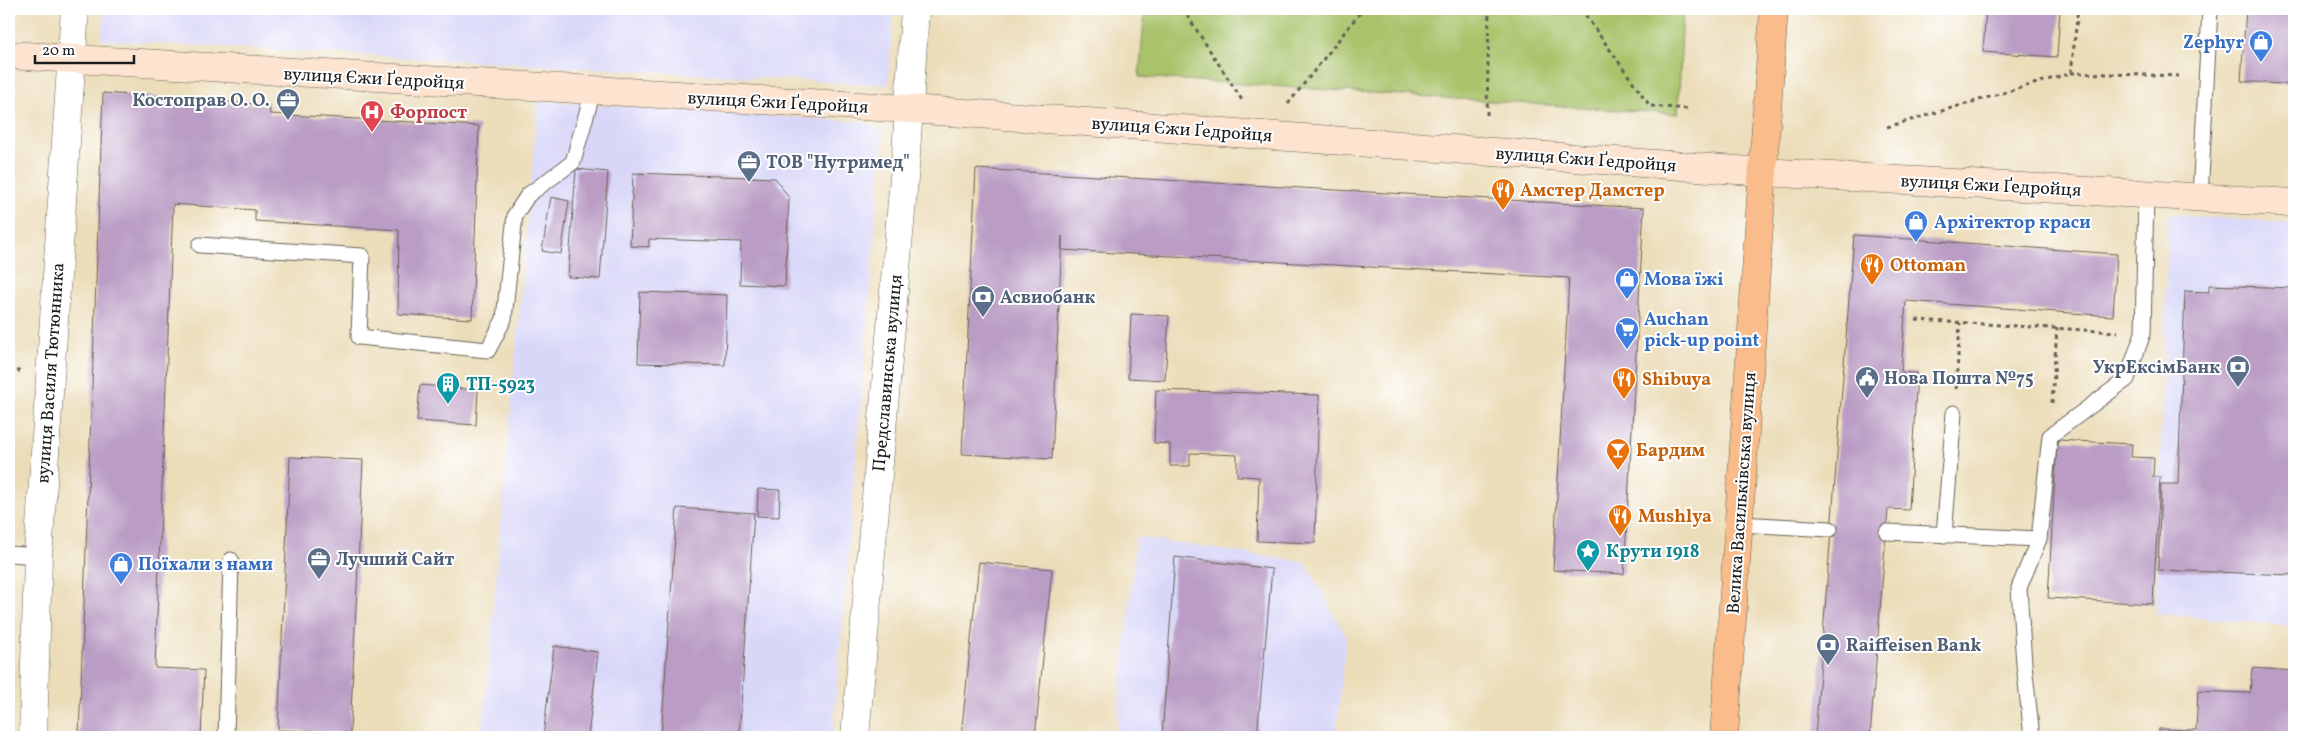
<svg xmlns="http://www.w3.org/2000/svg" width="2303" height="746" viewBox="0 0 2303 746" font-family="Vollkorn,serif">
<rect width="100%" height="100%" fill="#fff"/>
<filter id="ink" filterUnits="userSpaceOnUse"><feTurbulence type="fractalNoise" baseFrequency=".02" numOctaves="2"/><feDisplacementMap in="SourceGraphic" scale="10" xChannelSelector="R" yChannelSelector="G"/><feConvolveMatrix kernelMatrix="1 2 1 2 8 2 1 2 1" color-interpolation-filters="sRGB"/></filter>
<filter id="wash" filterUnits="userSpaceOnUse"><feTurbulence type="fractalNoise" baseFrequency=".0096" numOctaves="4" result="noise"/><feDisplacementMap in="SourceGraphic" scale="20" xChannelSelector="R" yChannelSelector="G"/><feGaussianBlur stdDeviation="1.12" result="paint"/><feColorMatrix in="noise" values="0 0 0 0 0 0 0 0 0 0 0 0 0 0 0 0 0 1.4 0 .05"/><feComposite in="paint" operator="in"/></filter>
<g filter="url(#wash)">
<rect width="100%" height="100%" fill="#ecddb9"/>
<g fill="#d9d7f8">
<polygon points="104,9 894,9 888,85 101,40"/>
<polygon points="538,101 867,122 883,133 833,737 482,737"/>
<polygon points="2168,214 2294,224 2294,628 2291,626 2156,614"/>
<polygon points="1136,537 1305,562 1346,636 1336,737 1116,737"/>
</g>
<polygon fill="#a8c36a" stroke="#627043" points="1145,9 1683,9 1678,114 1139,77"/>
<g id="blocks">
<g fill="#ba9cc4">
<polygon points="1986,9 2060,9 2057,57 1983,52"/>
<polygon points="2246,9 2294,9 2294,85 2241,81"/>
<polygon points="103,93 269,105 270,114 479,126 472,319 398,314 399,230 255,221 255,210 173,204 155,668 204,670 201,737 79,736"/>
<polygon points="576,169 608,172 600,279 568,277"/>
<polygon points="976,169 1644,208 1624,574 1553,570 1569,278 1062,250 1062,236 1052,459 962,454"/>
<polygon points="633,173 775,178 789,198 785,286 740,284 741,242 649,239 649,247 630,246"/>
<polygon points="551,197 569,201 561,254 542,251"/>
<polygon points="1854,235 2117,254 2113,316 1906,301 1901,372 1917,373 1909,510 1888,509 1870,737 1815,737"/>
<polygon points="2209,285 2294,288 2294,575 2158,570 2161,484 2178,484 2185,291 2209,292"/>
<polygon points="640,292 727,295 725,365 638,363"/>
<polygon points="1131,314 1169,316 1165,380 1128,378"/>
<polygon points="420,385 478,390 476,425 417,421"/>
<polygon points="1156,390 1319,395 1315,543 1257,541 1259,477 1237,476 1237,455 1190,453 1190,466 1170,466 1170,444 1154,443"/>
<polygon points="2057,440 2132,444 2131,457 2154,458 2153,477 2160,477 2153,604 2048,598"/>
<polygon points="290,457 363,460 350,733 278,730"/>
<polygon points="758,489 780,490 779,517 757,516"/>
<polygon points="677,508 754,513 739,737 661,737"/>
<polygon points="1175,557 1272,569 1257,737 1162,737"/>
<polygon points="979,562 1052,569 1035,737 961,737"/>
<polygon points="554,646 598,652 588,737 543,737"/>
<polygon points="2252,668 2294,671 2294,737 2159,737 2159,729 2196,730 2198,691 2250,693"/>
</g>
</g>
</g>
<g filter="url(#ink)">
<use href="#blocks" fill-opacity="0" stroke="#656053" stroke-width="1"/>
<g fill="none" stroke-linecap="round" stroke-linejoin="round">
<g stroke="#656053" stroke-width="17">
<g id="lane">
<polyline points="2200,197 2210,9"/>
<polyline points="200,245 362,256 359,337 488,350 504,319 515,215 528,195 573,162 593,91"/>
<polyline points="1739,524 1830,529"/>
<polyline points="1887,532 2039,539 2050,436 2127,379 2143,333 2146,194"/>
<polyline points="1944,535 1954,413"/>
<polyline points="9,554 38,556"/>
<polyline points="226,737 231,560"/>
<polyline points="2032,737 2024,664 2019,588 2039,539"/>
</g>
</g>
<g stroke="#656053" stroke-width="29">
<g id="street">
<polyline points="33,737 38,556 75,9"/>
<polyline points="855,737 906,155 915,9"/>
</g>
</g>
<g stroke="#656053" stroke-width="29">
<polyline id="secondary" points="9,55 910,109 1764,172 2294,203"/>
</g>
<g stroke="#656053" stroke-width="29">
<polyline id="primary" points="1724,737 1774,9"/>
</g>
<g stroke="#656053" stroke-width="3" stroke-dasharray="4 4" stroke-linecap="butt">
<polyline points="1183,9 1242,100"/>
<polyline points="1581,9 1650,106 1690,109"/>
<polyline points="2071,73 2183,76"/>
<polyline points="1288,104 1363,9"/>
<polyline points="1487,115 1489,9"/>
<polyline points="1887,127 2071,73 2078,9"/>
<polyline points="1916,320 2118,332"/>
<polyline points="9,371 20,371"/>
<polyline points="1956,389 1960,323"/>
<polyline points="2052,403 2057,328"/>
</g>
<use href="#lane" stroke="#fff" stroke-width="15"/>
<use href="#street" stroke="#fff" stroke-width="28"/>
<use href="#secondary" stroke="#fde4d0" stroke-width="28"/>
<use href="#primary" stroke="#f9bc8a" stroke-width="28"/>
</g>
</g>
<defs>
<g id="shop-pin" transform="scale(1.25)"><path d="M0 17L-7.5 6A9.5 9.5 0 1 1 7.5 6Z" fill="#3f7fe0" stroke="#fff"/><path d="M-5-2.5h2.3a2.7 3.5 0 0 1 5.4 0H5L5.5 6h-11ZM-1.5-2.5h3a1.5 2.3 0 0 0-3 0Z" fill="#fff"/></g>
<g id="office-pin" transform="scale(1.25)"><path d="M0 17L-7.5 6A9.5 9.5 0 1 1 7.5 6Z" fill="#5c6f8a" stroke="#fff"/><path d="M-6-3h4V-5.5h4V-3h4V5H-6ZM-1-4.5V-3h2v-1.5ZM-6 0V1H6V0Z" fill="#fff"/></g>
<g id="hospital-pin" transform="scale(1.25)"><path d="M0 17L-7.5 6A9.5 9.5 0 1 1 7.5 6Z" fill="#e0444e" stroke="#fff"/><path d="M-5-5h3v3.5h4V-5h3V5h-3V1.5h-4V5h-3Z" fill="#fff"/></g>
<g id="restaurant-pin" transform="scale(1.25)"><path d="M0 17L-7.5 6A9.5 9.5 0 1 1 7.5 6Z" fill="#e8710a" stroke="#fff"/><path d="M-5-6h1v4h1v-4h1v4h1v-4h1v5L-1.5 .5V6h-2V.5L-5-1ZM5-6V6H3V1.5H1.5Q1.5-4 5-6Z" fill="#fff"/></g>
<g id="bank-pin" transform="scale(1.25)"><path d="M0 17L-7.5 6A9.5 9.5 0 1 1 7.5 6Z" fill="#5c6f8a" stroke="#fff"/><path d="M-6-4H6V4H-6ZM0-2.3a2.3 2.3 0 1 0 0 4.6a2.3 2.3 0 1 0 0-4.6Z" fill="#fff"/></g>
<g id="supermarket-pin" transform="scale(1.25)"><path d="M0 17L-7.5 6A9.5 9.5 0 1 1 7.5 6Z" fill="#3f7fe0" stroke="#fff"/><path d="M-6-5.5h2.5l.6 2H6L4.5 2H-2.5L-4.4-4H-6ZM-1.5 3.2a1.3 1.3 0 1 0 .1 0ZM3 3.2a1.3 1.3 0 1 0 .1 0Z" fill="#fff"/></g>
<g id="civic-pin" transform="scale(1.25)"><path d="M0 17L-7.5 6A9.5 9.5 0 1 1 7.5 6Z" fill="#5c6f8a" stroke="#fff"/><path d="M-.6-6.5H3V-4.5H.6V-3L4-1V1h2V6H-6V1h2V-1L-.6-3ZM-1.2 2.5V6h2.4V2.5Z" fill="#fff"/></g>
<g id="building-pin" transform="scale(1.25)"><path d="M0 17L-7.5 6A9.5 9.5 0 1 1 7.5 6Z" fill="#0f9aa8" stroke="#fff"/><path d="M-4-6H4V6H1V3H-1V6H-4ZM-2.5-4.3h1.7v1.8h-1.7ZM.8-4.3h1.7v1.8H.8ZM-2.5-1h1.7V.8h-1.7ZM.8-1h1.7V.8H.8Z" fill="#fff"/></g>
<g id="bar-pin" transform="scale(1.25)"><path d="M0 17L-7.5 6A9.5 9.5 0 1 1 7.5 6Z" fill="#e8710a" stroke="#fff"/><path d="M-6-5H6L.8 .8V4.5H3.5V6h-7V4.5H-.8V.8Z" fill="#fff"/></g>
<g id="sight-pin" transform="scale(1.25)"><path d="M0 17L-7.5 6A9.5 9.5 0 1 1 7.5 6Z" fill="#0f9aa8" stroke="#fff"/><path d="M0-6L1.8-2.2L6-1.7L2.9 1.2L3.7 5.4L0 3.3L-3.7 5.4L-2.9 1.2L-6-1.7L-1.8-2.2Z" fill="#fff"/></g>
</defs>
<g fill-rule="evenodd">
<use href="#shop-pin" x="2261" y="42"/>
<use href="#office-pin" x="288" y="100"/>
<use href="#hospital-pin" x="372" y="112"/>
<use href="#office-pin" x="749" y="162"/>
<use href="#restaurant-pin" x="1503" y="190"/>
<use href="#shop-pin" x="1916" y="222"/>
<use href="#restaurant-pin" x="1872" y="265"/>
<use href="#shop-pin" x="1627" y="279"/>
<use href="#bank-pin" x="983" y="297"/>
<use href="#supermarket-pin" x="1627" y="329"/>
<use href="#bank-pin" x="2238" y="367"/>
<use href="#civic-pin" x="1867" y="378"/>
<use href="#restaurant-pin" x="1624" y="379"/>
<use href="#building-pin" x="448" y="384"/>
<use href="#bar-pin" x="1618" y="450"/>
<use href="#restaurant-pin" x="1620" y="516"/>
<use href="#sight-pin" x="1588" y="551"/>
<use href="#office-pin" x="319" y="559"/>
<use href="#shop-pin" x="121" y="564"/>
<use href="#bank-pin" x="1828" y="645"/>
</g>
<g text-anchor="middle" stroke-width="4" stroke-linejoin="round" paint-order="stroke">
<g font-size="18" font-weight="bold" fill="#366cbe" stroke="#fff" text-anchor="start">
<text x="2244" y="48" text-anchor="end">Zephyr</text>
<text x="1934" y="228">Архітектор краси</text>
<text x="1644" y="285">Мова їжі</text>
<text x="1644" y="325">Auchan<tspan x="1644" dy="21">pick-up point</tspan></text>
<text x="138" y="570">Поїхали з нами</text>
</g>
<g font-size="18" fill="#1c1c1c" stroke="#fff">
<text transform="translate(374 78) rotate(3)" y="6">вулиця Єжи Ґедройця</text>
<text transform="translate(778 102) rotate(3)" y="6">вулиця Єжи Ґедройця</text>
<text transform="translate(1182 129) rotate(4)" y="6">вулиця Єжи Ґедройця</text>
<text transform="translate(1586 159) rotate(4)" y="6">вулиця Єжи Ґедройця</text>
<text transform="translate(1991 185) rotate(3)" y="6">вулиця Єжи Ґедройця</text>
<text transform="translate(50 373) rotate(-86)" y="6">вулиця Василя Тютюнника</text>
<text transform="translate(887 373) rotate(-85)" y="6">Предславинська вулиця</text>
<text transform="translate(1741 493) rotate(-86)" y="6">Велика Васильківська вулиця</text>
</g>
<g font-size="18" font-weight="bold" fill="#4e5e75" stroke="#fff" text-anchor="start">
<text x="270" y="106" text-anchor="end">Костоправ О. О.</text>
<text x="766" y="168">ТОВ "Нутримед"</text>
<text x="1000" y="303">Асвиобанк</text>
<text x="2220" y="373" text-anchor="end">УкрЕксімБанк</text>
<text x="1884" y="384">Нова Пошта №75</text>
<text x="336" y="565">Лучший Сайт</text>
<text x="1846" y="651">Raiffeisen Bank</text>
</g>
<g font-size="18" font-weight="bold" fill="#be3a42" stroke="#fff" text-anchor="start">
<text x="390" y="118">Форпост</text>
</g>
<g font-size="18" font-weight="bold" fill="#c56008" stroke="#fff" text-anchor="start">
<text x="1520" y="196">Амстер Дамстер</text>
<text x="1890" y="271">Ottoman</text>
<text x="1642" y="385">Shibuya</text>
<text x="1636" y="456">Бардим</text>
<text x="1638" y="522">Mushlya</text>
</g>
<g font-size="18" font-weight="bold" fill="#0d838f" stroke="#fff" text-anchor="start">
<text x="466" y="390">ТП-5923</text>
<text x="1606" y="557">Крути 1918</text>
</g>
</g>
<rect width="2303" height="746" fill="none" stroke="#fff" stroke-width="30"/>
<path d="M35 55v8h99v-8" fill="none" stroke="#1c1c1c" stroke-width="2.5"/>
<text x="42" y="55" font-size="15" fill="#1c1c1c" stroke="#ffffff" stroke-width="4" paint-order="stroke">20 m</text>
</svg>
